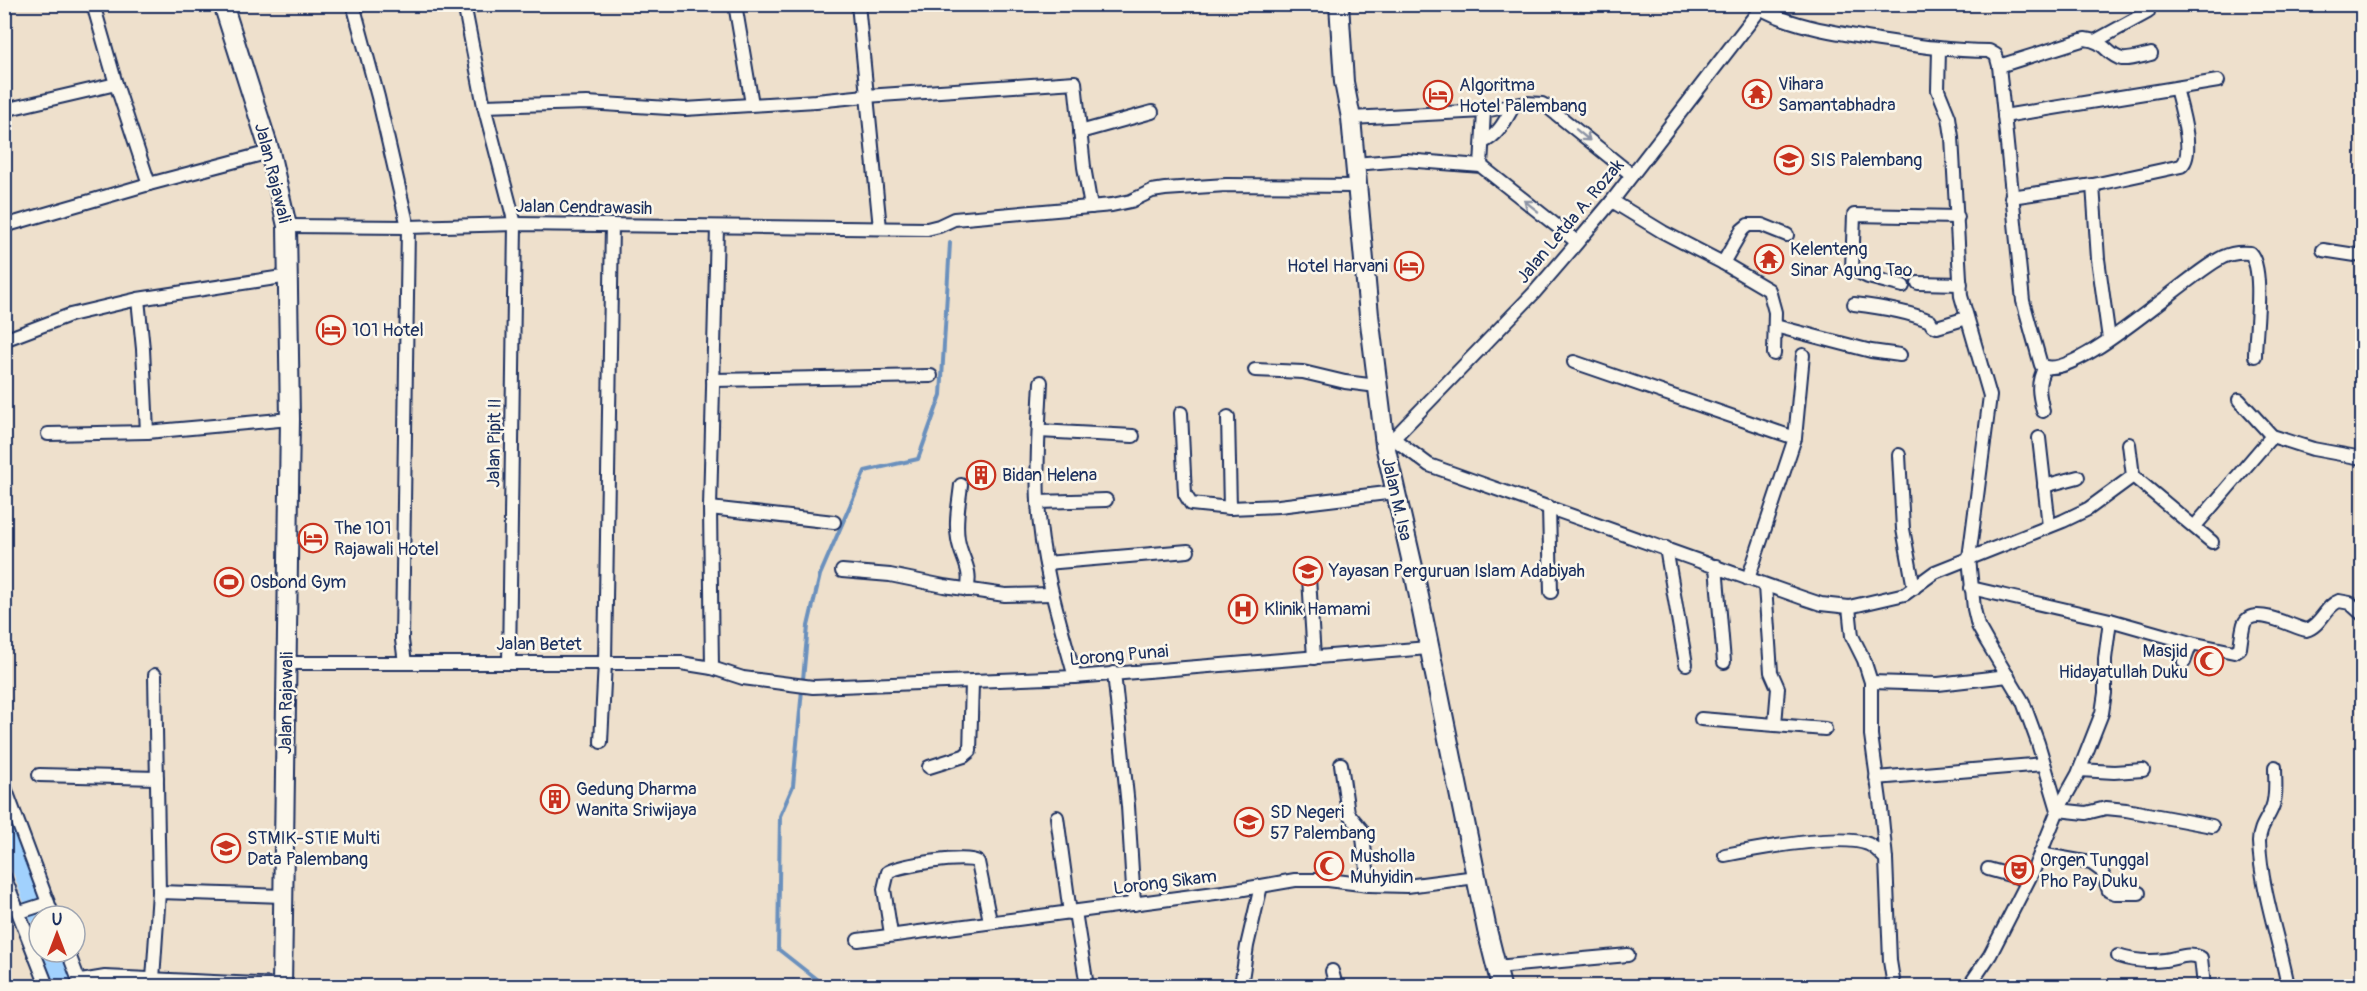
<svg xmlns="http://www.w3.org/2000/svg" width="2367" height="991" viewBox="0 0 2367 991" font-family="Pangolin,sans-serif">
<rect width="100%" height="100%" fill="#eee0cc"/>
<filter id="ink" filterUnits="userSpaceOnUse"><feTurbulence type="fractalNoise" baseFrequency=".0167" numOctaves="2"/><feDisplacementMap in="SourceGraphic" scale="12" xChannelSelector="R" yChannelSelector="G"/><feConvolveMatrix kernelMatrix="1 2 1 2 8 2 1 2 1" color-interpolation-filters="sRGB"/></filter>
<g filter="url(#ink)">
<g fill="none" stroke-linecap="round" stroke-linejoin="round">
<polyline stroke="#6b90bd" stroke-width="4" points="825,986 778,949 780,816 793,786 808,626 820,575 865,471 918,459 941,395 950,243"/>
<g stroke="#a1d1fd" stroke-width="21">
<polyline points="4,818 40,916"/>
<polyline points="53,952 62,986"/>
</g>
<g stroke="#1b2f5e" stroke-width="16">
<g id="street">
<polyline points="93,4 116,84"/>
<polyline points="353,4 378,97 408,227 402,640 405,663"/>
<polyline points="464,4 484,106 515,224 509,663"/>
<polyline points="735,4 752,104"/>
<polyline points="858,4 880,228"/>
<polyline points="465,6 481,4"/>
<path d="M 1761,9 C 1796,27 1834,32 1873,39 C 1912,45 1949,51 1989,51 L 1996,55 L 1999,66 L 2023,301 L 2041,365 C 2073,385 2188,273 2223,257 C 2231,253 2240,252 2250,253 C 2265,269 2255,333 2255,356"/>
<polyline points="2097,40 2148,12"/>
<polyline points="1939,50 1938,90 1949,117 1952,137 1961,296 1990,396 1969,558 1974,609 1978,626 1987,642 2023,702 2038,743 2058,810 2034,869 1990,955 1969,986"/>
<path d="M 1999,66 L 2085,39 C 2106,41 2107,56 2122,59 C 2130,60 2142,56 2151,54"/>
<polyline points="484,106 587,103 685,109 816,101 866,96 1075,82 1084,167 1091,207"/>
<polyline points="4,110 116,84 149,184"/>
<polyline points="2004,116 2218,81"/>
<polyline points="1351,118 1484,111"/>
<polyline points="1080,132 1152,112"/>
<path d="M 1483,142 C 1499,135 1506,119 1514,105"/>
<polyline points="1354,164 1405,160 1481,166 1577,242"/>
<polyline points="1481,166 1484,111 1526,103 1542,104 1549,108 1632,175"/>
<polyline points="2093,185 2098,259 2109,339"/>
<path d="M 2011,197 L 2093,185 L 2181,166 C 2196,155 2180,105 2176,88"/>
<polyline points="1612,201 1663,232 1723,263 1769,290 1775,312 1774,354"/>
<polyline points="4,226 149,184 270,152"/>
<polyline points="287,226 408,227 515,224 927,229 939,226 954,219 1112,205 1131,201 1152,191 1165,189 1226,185 1356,186"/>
<polyline points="2323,250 2362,256"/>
<polyline points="1723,263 1742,230 1748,225 1762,225 1787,235"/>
<polyline points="1918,283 1961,284"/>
<polyline points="1903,286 1868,277 1852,269 1854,215 1958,217"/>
<polyline points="138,299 143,349 147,432"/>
<path d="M 1854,304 C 1880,307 1907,311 1930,321 L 1932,325 L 1937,327 L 1967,318"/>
<polyline points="1775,326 1871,351 1900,355"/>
<polyline points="4,340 70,315 138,299 289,276"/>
<polyline points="1574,362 1795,438 1748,579"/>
<polyline points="1255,370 1303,372 1345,382 1377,386"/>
<polyline points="713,380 931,376"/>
<path d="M 1041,382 C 1039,422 1036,462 1038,502 C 1041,562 1059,620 1075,677"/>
<polyline points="2239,400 2272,436 2313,449 2362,458"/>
<path d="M 2043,411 C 2039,395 2036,383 2045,367"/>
<polyline points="1181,413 1185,494 1191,504 1230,508 1279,506 1395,492"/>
<polyline points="1228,417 1230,508"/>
<polyline points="1039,431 1133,436"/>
<polyline points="48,434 147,432 290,419"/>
<polyline points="1795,438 1803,355"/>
<polyline points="2039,438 2049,526"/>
<polyline points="1394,439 1429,465 1803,598 1821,604 1849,607 1905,594 1935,572 2063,521 2088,509 2133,476 2129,444"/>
<polyline points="1389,443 1534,293 1571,250 1612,201 1764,4"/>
<polyline points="1899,455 1903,529 1914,588"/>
<polyline points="2133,476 2212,542"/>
<path d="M 961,485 C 959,503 955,521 958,539 C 961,559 973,569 967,590"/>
<polyline points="2044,486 2078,477"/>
<polyline points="1038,502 1106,500"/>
<polyline points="1549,507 1551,592"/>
<polyline points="710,508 834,522"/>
<polyline points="2195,526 2272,436"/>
<polyline points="1666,548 1686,664"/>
<polyline points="1046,563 1188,551"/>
<polyline points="1716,566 1724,662"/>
<polyline points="842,571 890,575 944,586 1005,595 1052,594"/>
<polyline points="1309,578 1314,658"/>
<polyline points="1765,586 1771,672 1778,688 1775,724"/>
<polyline points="1971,588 2110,620 2191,643 2184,662"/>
<polyline points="1849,607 1852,636 1864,660 1871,682 1871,735 1881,808 1886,859"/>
<polyline points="2110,620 2105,659 2105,693 2102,713 2078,774 2058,810 2086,813 2106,808 2126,810 2212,826"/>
<path d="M 2191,643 L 2234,652 L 2240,648 C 2241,640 2242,631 2244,624 C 2252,604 2292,627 2306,630 C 2321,626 2325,606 2339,601 L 2350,603 L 2362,614"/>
<polyline points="287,663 681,663 712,668 743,678 813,687 1075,677 1428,648"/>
<polyline points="712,668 710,508 717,227"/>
<polyline points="1114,673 1128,806 1134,904"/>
<polyline points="155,675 159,892"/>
<polyline points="1871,682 1938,684 2008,676"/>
<polyline points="1701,719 1825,729"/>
<polyline points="601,742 605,662 612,225"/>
<polyline points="1341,764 1348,813 1362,830 1369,885"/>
<polyline points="929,767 964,756 970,751 972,683"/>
<path d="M 2275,767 C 2275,780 2277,796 2272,808 C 2267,820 2259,828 2259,842 C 2261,890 2279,939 2288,986"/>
<polyline points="2080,770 2114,772 2143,770"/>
<polyline points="39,775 157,778"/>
<polyline points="1876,778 2044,764"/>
<polyline points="4,785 53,916"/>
<polyline points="1057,817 1070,913"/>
<polyline points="2040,854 2091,863 2102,871 2109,891 2115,893 2139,893"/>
<path d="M 1725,855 C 1756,849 1840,833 1868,844 C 1875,847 1880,853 1886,859 L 1890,961 L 1894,986"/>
<polyline points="1988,869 2028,880"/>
<polyline points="4,876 47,986"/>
<polyline points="20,912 48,903"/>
<polyline points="1075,912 1087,986"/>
<path d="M 891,934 L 884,889 L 888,872 C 901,865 966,854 978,862 L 990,921"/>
<polyline points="858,940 1238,890 1295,880 1328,880 1369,885 1407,886 1476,877"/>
<polyline points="68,952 81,986"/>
<path d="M 2118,956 C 2133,961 2149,962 2165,960 C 2179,958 2188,952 2201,958 L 2204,986"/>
<polyline points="1496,967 1628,955"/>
<polyline points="1332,971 1336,986"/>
<polyline points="153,979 159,892 283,896"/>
<polyline points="81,981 105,977 282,985"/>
<polyline points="1241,986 1247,946 1261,886"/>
</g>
</g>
<g stroke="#1b2f5e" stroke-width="22">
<g id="secondary">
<polyline points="223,4 270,152 287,226 290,419 282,986"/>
<polyline points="1339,4 1344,82 1351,118 1369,315 1385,445 1413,567 1487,930 1501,986"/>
</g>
</g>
<use href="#street" stroke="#fbf7ec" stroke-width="12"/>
<use href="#secondary" stroke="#fbf7ec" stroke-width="18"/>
</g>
<defs><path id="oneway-shaft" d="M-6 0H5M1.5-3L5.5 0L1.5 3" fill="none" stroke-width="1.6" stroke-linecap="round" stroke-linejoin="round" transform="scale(1.5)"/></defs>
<g stroke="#8b93a5">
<use href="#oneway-shaft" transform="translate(1583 135) rotate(39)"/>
<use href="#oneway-shaft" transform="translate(1531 206) rotate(-142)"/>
</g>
</g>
<defs>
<g id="temple-ring" transform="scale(1.5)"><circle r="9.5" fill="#fbf7ec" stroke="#c8321e" stroke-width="1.5"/><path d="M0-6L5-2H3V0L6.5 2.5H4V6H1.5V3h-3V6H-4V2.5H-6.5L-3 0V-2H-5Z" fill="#c8321e"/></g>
<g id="hotel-ring" transform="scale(1.5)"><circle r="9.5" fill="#fbf7ec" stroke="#c8321e" stroke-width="1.5"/><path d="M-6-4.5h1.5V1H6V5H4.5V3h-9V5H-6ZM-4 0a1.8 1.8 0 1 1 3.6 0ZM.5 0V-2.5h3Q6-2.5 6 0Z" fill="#c8321e"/></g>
<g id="school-ring" transform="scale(1.5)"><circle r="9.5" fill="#fbf7ec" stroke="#c8321e" stroke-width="1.5"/><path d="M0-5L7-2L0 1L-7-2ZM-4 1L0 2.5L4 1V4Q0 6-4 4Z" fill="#c8321e"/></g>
<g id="building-ring" transform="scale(1.5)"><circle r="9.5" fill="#fbf7ec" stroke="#c8321e" stroke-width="1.5"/><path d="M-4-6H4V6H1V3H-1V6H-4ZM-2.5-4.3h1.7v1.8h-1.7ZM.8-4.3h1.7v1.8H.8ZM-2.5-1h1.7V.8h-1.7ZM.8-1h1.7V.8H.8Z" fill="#c8321e"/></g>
<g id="stadium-ring" transform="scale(1.5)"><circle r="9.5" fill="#fbf7ec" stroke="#c8321e" stroke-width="1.5"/><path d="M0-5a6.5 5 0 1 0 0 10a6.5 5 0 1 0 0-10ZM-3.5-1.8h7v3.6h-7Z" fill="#c8321e"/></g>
<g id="hospital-ring" transform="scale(1.5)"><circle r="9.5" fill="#fbf7ec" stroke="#c8321e" stroke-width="1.5"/><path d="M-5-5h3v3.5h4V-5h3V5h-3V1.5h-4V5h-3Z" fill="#c8321e"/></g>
<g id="mosque-ring" transform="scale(1.5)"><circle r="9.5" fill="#fbf7ec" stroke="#c8321e" stroke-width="1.5"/><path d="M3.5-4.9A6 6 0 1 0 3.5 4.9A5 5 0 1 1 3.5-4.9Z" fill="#c8321e"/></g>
<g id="university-ring" transform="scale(1.5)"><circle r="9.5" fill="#fbf7ec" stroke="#c8321e" stroke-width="1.5"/><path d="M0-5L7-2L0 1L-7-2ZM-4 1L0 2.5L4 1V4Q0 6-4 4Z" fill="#c8321e"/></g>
<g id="theatre-ring" transform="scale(1.5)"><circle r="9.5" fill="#fbf7ec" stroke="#c8321e" stroke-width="1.5"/><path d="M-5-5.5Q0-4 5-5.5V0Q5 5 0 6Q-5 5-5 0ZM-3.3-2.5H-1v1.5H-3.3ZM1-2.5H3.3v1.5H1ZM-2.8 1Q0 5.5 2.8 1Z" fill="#c8321e"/></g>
</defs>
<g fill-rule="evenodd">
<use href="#temple-ring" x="1757" y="94"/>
<use href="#hotel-ring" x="1438" y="95"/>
<use href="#school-ring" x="1789" y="160"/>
<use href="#temple-ring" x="1769" y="259"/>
<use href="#hotel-ring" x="1409" y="266"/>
<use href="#hotel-ring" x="331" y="330"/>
<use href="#building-ring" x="981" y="475"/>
<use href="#hotel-ring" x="313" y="538"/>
<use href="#school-ring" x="1308" y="571"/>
<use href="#stadium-ring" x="229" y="582"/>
<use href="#hospital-ring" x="1243" y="609"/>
<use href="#mosque-ring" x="2209" y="661"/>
<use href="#building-ring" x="555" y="799"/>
<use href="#school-ring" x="1249" y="822"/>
<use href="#university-ring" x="226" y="848"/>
<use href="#mosque-ring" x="1329" y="866"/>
<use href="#theatre-ring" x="2019" y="870"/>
</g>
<g text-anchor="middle" stroke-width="5" stroke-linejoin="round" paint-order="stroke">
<g font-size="18" fill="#1b2f5e" stroke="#fbf7ec" text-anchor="start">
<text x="1778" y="90">Vihara<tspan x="1778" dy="21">Samantabhadra</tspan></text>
<text x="1459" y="91">Algoritma<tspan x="1459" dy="21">Hotel Palembang</tspan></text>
<text x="1810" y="166">SIS Palembang</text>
<text x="1790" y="255">Kelenteng<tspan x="1790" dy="21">Sinar Agung Tao</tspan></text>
<text x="1388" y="272" text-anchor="end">Hotel Harvani</text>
<text x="352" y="336">101 Hotel</text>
<text x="1002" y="481">Bidan Helena</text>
<text x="334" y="534">The 101<tspan x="334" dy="21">Rajawali Hotel</tspan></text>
<text x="1329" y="577">Yayasan Perguruan Islam Adabiyah</text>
<text x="250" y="588">Osbond Gym</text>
<text x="1264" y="615">Klinik Hamami</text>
<text x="2188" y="657" text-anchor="end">Masjid<tspan x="2188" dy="21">Hidayatullah Duku</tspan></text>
<text x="576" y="795">Gedung Dharma<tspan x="576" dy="21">Wanita Sriwijaya</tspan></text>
<text x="1270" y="818">SD Negeri<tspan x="1270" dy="21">57 Palembang</tspan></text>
<text x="247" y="844">STMIK-STIE Multi<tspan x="247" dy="21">Data Palembang</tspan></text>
<text x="1350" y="862">Musholla<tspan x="1350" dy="21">Muhyidin</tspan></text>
<text x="2040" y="866">Orgen Tunggal<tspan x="2040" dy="21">Pho Pay Duku</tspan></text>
</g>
<g font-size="18" fill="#1b2f5e" stroke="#fbf7ec">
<text transform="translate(273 173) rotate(76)" y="6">Jalan Rajawali</text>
<text transform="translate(584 207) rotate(1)" y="6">Jalan Cendrawasih</text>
<text transform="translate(1570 221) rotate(-50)" y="6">Jalan Letda A. Rozak</text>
<text transform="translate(494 443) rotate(-89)" y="6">Jalan Pipit II</text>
<text transform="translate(1397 499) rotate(77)" y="6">Jalan M. Isa</text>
<text x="539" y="650">Jalan Betet</text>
<text transform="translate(1119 655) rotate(-5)" y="6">Lorong Punai</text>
<text transform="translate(286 703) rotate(-89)" y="6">Jalan Rajawali</text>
<text transform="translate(1165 882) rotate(-7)" y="6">Lorong Sikam</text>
</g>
</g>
<rect width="2367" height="991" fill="none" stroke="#fbf7ec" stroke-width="24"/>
<rect x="12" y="12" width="2343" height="967" fill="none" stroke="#1b2f5e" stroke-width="2" filter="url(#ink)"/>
<g transform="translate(57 934)"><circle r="28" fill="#fbf7ec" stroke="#a1a7b3" stroke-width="1.5"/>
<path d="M0-4.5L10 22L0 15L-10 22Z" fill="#c8321e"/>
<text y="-9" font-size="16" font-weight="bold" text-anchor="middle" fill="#1b2f5e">U</text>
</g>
</svg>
